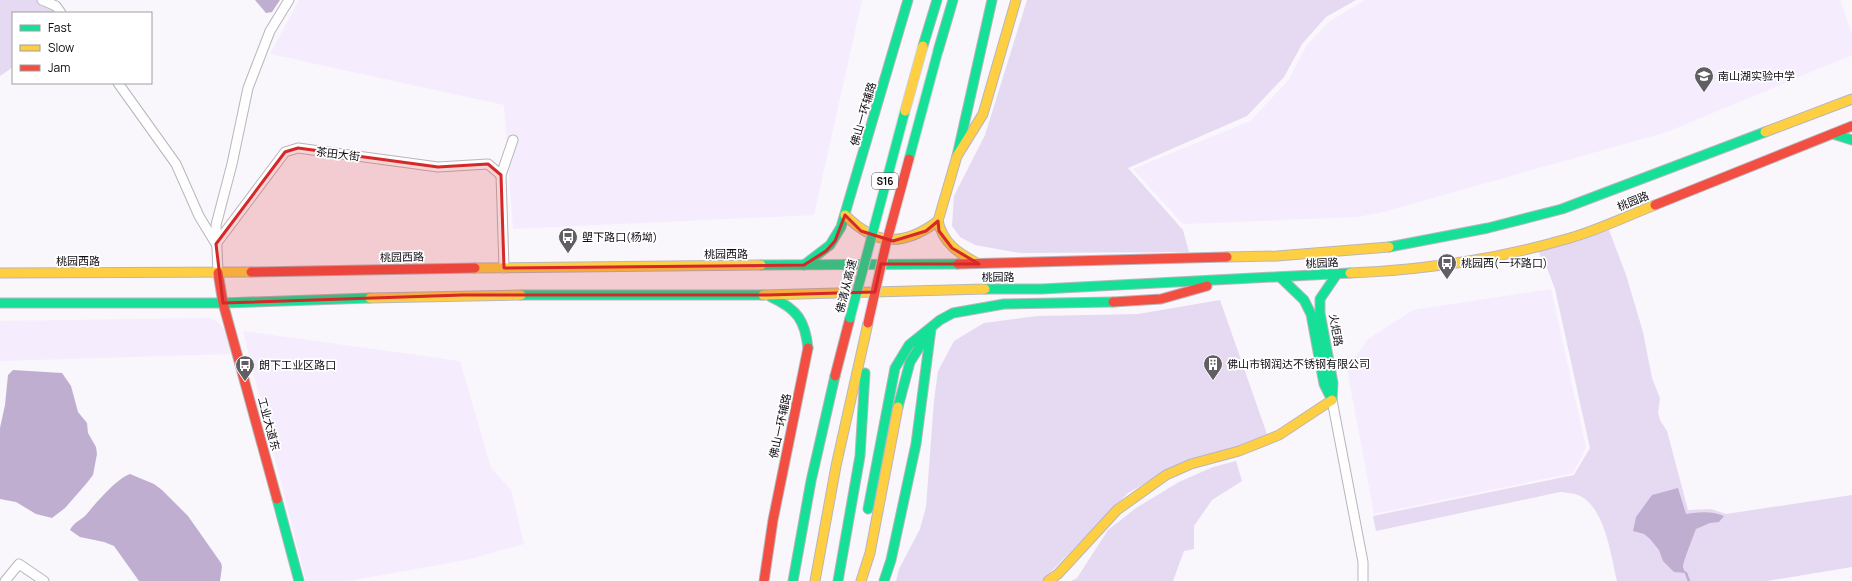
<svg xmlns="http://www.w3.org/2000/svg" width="1852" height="581" viewBox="0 0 1852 581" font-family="Manrope,'Noto Sans SC',sans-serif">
<rect width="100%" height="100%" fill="#f9f6fc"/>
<g fill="#f5ecfe">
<polygon points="299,0 862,0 814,215 513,229 504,105 270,54"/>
<polygon points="1365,0 1840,0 1852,34 1852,55 1667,132 1380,213 1356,217 1183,224 1133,169 1250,121 1288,81 1307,45 1330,21"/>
<polygon points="1551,289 1586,448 1573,473 1374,514 1347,369 1367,340 1413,310"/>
<polygon points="209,318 218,322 229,337 230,354 0,361 0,321"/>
<polygon points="243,331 460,361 491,468 511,490 524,544 466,560 348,581 306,581"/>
</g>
<g fill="#e6daf3">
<polygon points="0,0 55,0 66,13 13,13 13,67 0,76"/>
<polygon points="1027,0 1356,0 1326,17 1302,44 1284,77 1247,116 1128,168 1183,230 1189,252 1020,253 975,245 960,237 952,226 954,196 985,135"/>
<path d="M 1609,230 L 1626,275 L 1643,332 L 1652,378 L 1660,398 L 1658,413 L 1660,420 L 1667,431 L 1688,510 L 1711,509 L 1726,514 L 1852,495 L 1852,567 L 1767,581 L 1617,581 C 1611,556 1605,506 1578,495 C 1573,493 1566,493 1560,492 L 1376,531 L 1373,516 L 1574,475 L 1590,448 L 1555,289 L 1547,268 L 1538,251 Z"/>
<polygon points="1220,300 1268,437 1151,480 1128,493 1042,581 896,581 899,569 920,529 926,507 934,400 938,371 954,341 984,323 1037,316 1138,314"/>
<polygon points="1236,461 1242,481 1212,500 1194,526 1194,549 1184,551 1173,581 1071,581 1077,578 1108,530 1136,508 1179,482 1213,467"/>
</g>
<g fill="#c0aed1">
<polygon points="255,0 280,0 272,12 266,13"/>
<polygon points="13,370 62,373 71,386 78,412 87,423 88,433 96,447 97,454 93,475 86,484 65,508 52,518 36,514 16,502 0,499 0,428 5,405 8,375"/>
<path d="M 130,474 L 154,484 L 162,490 L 188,516 L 221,563 L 222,567 L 220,581 L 139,581 L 114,546 L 104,542 L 80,537 L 70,530 C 74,522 80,521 86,515 C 96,503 116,479 130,474 Z"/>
<path d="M 1678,488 L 1686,514 C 1700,512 1711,511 1724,516 L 1719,522 L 1710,523 L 1696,529 C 1694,534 1682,565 1683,567 C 1683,569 1685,571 1686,573 L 1674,572 L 1663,561 L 1659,550 L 1650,539 L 1644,534 L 1633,531 L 1636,517 L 1652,495 Z"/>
</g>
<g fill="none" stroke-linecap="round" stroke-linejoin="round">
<polyline stroke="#c0aed1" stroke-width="2.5" points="1686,573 1689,581"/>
<g stroke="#b8b6bb" stroke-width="11">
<g id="street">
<polyline points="42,0 56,6 61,13"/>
<polyline points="118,83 176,164 199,216 216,244 285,152 298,148 438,167 488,164 501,175"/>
<polyline points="504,268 501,175 513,140"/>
<polyline points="218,273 216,225 232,164 248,88 270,31 289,0"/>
<polyline points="1332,400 1363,562 1363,581"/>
<polyline points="5,581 19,564 44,581"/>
</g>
</g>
<g stroke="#b8b6bb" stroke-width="11">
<g id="fast">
<polyline points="923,46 937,0"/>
<polyline points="938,51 953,0"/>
<polyline points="1833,134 1852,140"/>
<polyline points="957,156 992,0"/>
<polyline points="1389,247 1488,228 1562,209 1765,132"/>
<polyline points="761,265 958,264"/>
<polyline points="804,265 830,245 841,227 908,0"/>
<polyline points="1280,277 1304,300 1311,314 1324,384 1332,400 1333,383 1320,313 1320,299 1337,274"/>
<polyline points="985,289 1042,289 1350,273"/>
<polyline points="521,295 763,295"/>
<path d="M 771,297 C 797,309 805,320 808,348"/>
<polyline points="0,303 223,303 370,298"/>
<polyline points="898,407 910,362 927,335"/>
<polyline points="277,499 299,581"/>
<polyline points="868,509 895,368 909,345 940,320 953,313 1004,304 1113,302"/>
<polyline points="793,581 811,481 835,376"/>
<polyline points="838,581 860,456 865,373"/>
<polyline points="884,581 891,560 916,444 931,329"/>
</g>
</g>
<g stroke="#b8b6bb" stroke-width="11">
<g id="slow">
<polyline points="1765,132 1852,99"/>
<path d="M 845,215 C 876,246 903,247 938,221"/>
<polyline points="1227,257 1277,256 1389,247"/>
<path d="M 977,263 C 958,253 943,243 938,221 L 957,156 L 983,114 L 1016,0"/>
<polyline points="475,268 761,265"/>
<polyline points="0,273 251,272"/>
<path d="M 1350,273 C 1425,270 1498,259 1570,238 C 1598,230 1627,216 1655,205"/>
<polyline points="763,295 985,289"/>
<polyline points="370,298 521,295"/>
<polyline points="815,581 836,466 868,323"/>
<polyline points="861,581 870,553 898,407"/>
<polyline points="1048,581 1058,574 1117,510 1166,475 1191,464 1239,451 1279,435 1332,400"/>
</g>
</g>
<g stroke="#b8b6bb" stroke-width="11">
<g id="jam">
<polyline points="1655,205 1852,126"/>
<polyline points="958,264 1227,257"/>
<polyline points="251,272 475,268"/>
<polyline points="218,273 223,303 277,499"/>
<polyline points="1113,302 1161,299 1207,286"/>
<polyline points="835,376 850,318"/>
<polyline points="764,581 773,520 808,348"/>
</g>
</g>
<use href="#street" stroke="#fefeff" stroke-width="9"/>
<use href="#fast" stroke="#16e098" stroke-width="9"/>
<use href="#slow" stroke="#ffcf43" stroke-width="9"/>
<use href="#jam" stroke="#f24e42" stroke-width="9"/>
<g stroke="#d1d0d4" stroke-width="11" stroke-linecap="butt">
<g id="fast-bridge">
<polyline points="909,159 938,51"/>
<polyline points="850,318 905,111"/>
</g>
</g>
<g stroke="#d1d0d4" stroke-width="11" stroke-linecap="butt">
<polyline id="slow-bridge" points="905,111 923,46"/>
</g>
<g stroke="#d1d0d4" stroke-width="11" stroke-linecap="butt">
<polyline id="jam-bridge" points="868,323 886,244 909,159"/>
</g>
<use href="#fast-bridge" stroke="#16e098" stroke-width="9"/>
<use href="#slow-bridge" stroke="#ffcf43" stroke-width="9"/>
<use href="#jam-bridge" stroke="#f24e42" stroke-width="9"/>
</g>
<path fill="#d62828" fill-opacity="0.2" stroke="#d62828" stroke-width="3" stroke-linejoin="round" d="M 298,148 L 438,167 L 488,164 L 501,175 L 504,268 L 804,265 L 826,251 L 835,241 L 845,215 L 861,231 L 893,241 L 926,231 L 938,221 L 939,231 L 952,248 L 979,264 L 881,264 L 875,292 L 768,295 L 463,295 L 223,303 L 216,244 L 285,152 Z"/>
<defs>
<g id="school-pin" transform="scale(1)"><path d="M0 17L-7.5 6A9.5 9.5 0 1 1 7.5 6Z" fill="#615e64" stroke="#fff"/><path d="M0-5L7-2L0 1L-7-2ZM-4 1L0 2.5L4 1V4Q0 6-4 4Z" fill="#fff"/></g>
<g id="bus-pin" transform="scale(1)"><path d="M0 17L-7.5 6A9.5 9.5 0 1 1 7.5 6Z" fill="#615e64" stroke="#fff"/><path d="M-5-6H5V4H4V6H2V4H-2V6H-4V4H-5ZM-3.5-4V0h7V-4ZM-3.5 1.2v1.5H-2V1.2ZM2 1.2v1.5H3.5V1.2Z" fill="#fff"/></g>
<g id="building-pin" transform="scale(1)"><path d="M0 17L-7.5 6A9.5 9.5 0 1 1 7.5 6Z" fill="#615e64" stroke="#fff"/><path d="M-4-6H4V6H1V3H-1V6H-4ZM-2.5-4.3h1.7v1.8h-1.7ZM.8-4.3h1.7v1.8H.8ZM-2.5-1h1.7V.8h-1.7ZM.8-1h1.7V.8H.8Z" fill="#fff"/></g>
</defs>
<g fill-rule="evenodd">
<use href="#school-pin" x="1704" y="76"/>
<use href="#bus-pin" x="568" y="237"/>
<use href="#bus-pin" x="1447" y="263"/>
<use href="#building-pin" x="1213" y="364"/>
<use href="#bus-pin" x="245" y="365"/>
</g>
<g text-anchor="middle" stroke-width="3.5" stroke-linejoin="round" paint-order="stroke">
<rect fill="#fff" stroke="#575559" stroke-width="1" x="872" y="173" width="26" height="16" rx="3"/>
<g font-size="10" font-weight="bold" fill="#0f0c12">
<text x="885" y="185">S16</text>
</g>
<g font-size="11" fill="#0f0c12" stroke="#fff" text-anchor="start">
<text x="1718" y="80">南山湖实验中学</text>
<text x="582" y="241">塱下路口(杨坳)</text>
<text x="1461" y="267">桃园西(一环路口)</text>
<text x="1227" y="368">佛山市钢润达不锈钢有限公司</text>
<text x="259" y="369">朗下工业区路口</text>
</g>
<g font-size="11" fill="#0f0c12" stroke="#fff">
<text transform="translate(863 114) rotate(-74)" y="4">佛山一环辅路</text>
<text transform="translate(338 154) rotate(7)" y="4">茶田大街</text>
<text transform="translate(1633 201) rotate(-22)" y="4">桃园路</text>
<text x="726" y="258">桃园西路</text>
<text transform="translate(402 257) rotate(-1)" y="4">桃园西路</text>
<text x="78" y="265">桃园西路</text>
<text transform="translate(1322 263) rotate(-3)" y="4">桃园路</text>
<text x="998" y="281">桃园路</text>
<text transform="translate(846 286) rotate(-76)" y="4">佛清从高速</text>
<text transform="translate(1336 330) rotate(80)" y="4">火炬路</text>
<text transform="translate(269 424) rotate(75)" y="4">工业大道东</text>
<text transform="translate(780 426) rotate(-78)" y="4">佛山一环辅路</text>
</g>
</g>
<rect x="12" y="12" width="140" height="72" fill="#ffffff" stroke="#9f9ea0"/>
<rect x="20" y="25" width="20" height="6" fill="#16e098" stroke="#9f9ea0"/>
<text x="48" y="32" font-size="12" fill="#0f0c12">Fast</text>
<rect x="20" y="45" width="20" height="6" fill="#ffcf43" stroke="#9f9ea0"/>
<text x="48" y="52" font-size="12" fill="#0f0c12">Slow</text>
<rect x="20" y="65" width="20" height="6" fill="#f24e42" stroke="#9f9ea0"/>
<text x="48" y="72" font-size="12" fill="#0f0c12">Jam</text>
</svg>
